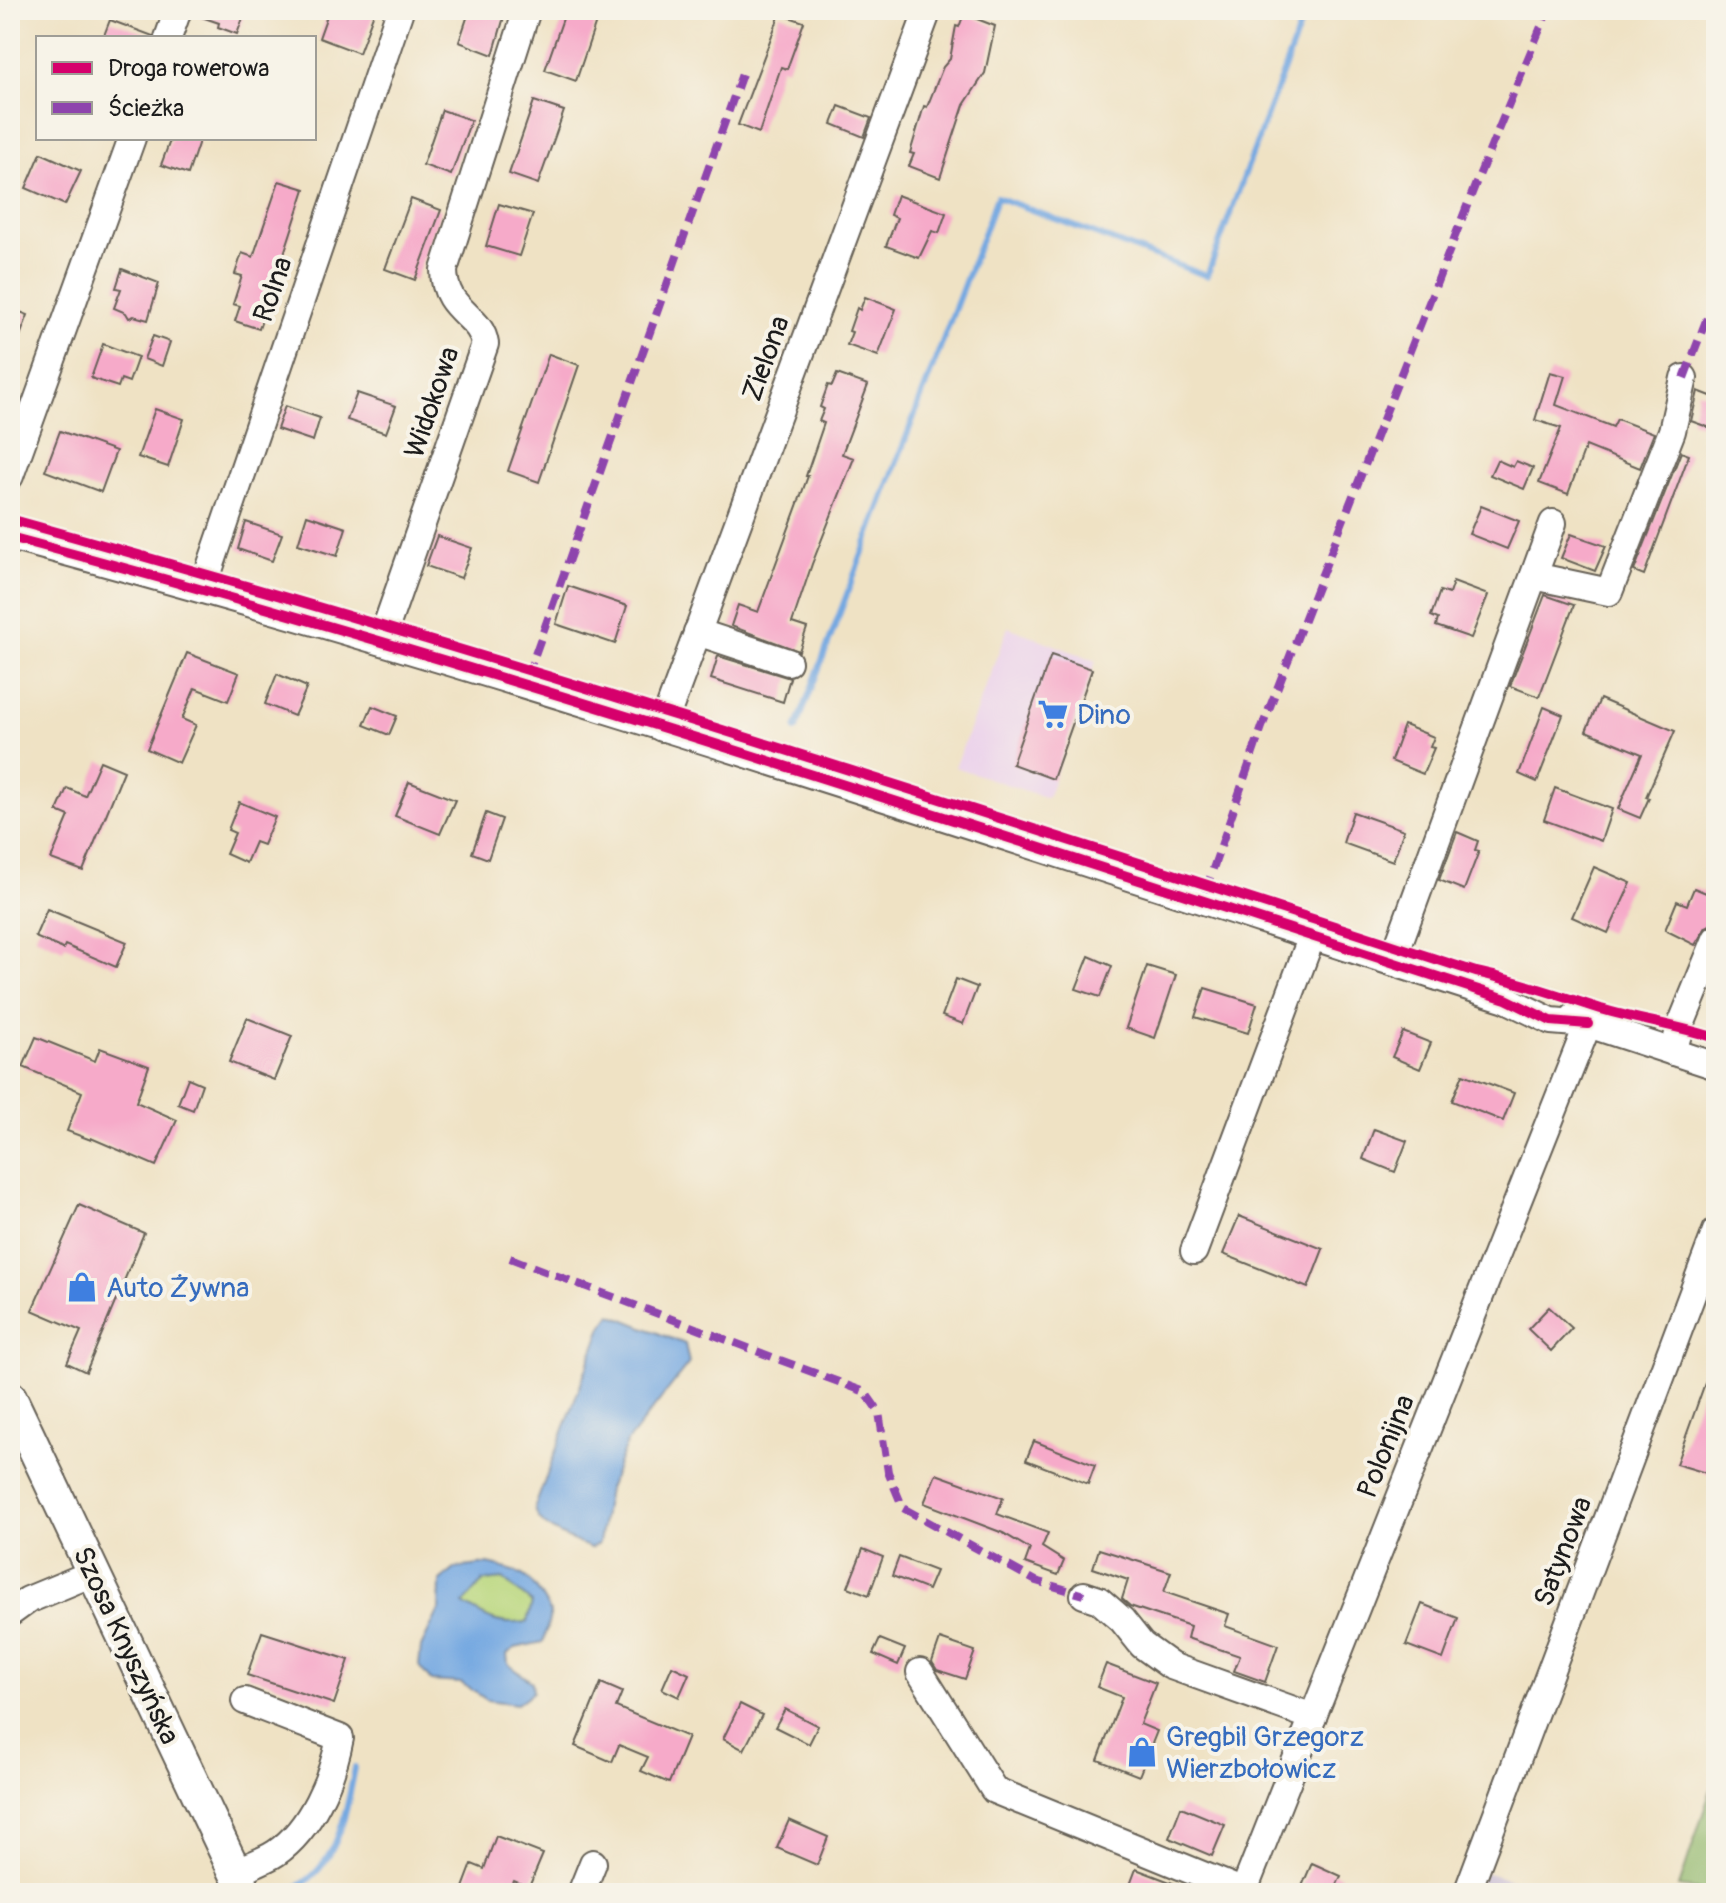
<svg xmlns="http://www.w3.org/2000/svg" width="1726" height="1903" viewBox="0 0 1726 1903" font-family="Pangolin,sans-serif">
<rect width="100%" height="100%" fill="#f7f3e8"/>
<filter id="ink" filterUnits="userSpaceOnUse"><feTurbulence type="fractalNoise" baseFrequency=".0125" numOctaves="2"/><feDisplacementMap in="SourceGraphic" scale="16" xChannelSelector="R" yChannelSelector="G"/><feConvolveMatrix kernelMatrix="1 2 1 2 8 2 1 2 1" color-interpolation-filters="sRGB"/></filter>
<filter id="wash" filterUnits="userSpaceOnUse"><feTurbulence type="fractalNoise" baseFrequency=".006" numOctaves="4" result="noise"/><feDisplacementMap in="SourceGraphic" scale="32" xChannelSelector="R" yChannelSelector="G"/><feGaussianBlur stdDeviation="1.8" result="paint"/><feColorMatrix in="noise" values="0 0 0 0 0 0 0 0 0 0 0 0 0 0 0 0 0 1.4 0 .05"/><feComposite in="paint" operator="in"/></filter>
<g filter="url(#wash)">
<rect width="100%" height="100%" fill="#efe2c4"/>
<polygon fill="#ebd1eb" points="1008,627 1096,661 1047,798 955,767"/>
<polygon fill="#cbbfd5" points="1484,1872 1552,1893 1477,1893"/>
<path fill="#b9d77d" stroke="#6a7a4c" stroke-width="2" d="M 503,1579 L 532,1603 L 527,1622 C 498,1626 487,1618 463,1604 L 483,1581 Z"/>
<polygon fill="#92b86c" stroke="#576a44" stroke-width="2" points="1716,1774 1716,1893 1679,1887"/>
<g fill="#75a8e1" stroke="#48627e" stroke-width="2" fill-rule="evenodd">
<path d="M 611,1314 L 685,1344 L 689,1363 L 627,1442 L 608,1489 L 599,1543 L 590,1548 C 572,1539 537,1530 535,1507 L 602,1327 Z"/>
<path d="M 488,1564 C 530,1574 529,1576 551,1613 L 543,1642 L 515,1648 L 507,1654 L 508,1664 L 532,1682 L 533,1692 L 517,1704 L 487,1700 L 461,1683 L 431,1681 L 419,1666 L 421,1647 L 439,1610 L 440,1581 L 456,1568 ZM 503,1579 L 532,1603 L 527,1622 C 498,1626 487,1619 463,1604 L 483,1581 Z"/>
</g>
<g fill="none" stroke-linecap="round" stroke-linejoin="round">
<g stroke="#75a8e1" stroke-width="6">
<polyline points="796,729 997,197 1207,276 1306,10"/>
<path d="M 285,1893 C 338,1872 345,1816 355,1768"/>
</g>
</g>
<g id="blocks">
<g fill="#f6aac9">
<polygon points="194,10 246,10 237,34 218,27 219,23 193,14"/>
<polygon points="329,10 375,10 359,53 319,38"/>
<polygon points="477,10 506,10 493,55 459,42 468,15 474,17"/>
<polygon points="566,10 600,10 576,81 545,70"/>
<polygon points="780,14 804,22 787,69 781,67 759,133 738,125"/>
<polygon points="964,14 995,26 985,73 964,105 940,178 909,166 914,154 910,153 924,106 927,107 943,67 950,59 956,26 959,27"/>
<polygon points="110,20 153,36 152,38 103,38"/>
<polygon points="534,101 564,111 538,184 509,174"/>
<polygon points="839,106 871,118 864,137 832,124"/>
<polygon points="442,110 471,120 451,175 423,165"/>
<polygon points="171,138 200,138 188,174 161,165"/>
<polygon points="41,153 81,171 65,205 26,188"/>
<polygon points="279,181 305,189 280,266 284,268 277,288 273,287 259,329 235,321 240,306 233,304 242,276 235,274 242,253 253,257"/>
<polygon points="897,195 946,213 939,233 932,231 919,258 886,246 897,218 890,215"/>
<polygon points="411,199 441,210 415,280 385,269"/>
<polygon points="499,204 533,214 519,256 486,246"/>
<polygon points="122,269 159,283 148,320 134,316 129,318 126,313 114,308 121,289 116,288"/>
<polygon points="865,297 896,309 878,356 847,345 852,332 849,331 857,308 860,310"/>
<polygon points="10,308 28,315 12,357 10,357"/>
<polygon points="153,336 170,342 162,366 144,359"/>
<polygon points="103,344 138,357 129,382 121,379 118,387 91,378"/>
<polygon points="549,354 579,365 539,482 508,471"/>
<polygon points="1550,372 1565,376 1556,405 1613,427 1617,419 1654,433 1640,468 1586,446 1568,494 1539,483 1561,428 1535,420"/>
<polygon points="837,374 868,385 842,454 854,458 812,564 792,623 807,628 799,651 731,626 738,605 758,612 808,476 806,476 824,423 819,421 824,409 820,407 828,385 832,386"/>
<polygon points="1698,391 1716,398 1716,430 1691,421"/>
<polygon points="357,393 396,406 386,433 347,420"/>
<polygon points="285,406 320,418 313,441 277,429"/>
<polygon points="155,409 184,419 168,467 138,457"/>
<polygon points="60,431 116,451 101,492 45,471"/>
<polygon points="1681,452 1689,455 1644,575 1634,571"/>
<polygon points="1497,460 1513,467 1516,461 1533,468 1524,489 1490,475"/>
<polygon points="1481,506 1519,521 1507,549 1469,534"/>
<polygon points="307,515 346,528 337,556 298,544"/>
<polygon points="246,522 282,534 272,561 238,549"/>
<polygon points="1571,534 1606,546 1595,571 1561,558"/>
<polygon points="437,536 472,548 461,578 426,566"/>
<polygon points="1453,582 1488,595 1471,638 1436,626 1438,619 1431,616 1440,591 1449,594"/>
<polygon points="568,586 627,606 615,644 556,624"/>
<polygon points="1545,595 1574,605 1539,697 1510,686"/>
<polygon points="187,653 239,673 228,701 195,688 182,719 196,725 179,763 147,749"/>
<polygon points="1051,655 1092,669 1053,779 1012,764"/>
<polygon points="718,656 790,678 783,702 711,679"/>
<polygon points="277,674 307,687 294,716 265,704"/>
<polygon points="1600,699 1675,731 1646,797 1649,798 1640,818 1618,809 1642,754 1586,731"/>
<polygon points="372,706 397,716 389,735 364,725"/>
<polygon points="1544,707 1563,715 1537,782 1519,774"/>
<polygon points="1404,725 1434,737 1430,747 1434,748 1423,774 1391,761"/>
<polygon points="100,761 124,771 83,871 51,859 69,816 57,811 67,788 85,796"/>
<polygon points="409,782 455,800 440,834 395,816"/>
<polygon points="1555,788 1612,809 1601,841 1544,820"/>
<polygon points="239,802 275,817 263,845 255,842 246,863 226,854 235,833 228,830"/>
<polygon points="1353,812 1404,830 1393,861 1343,843"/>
<polygon points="486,813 502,819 488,859 472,853"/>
<polygon points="1457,832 1478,841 1475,850 1479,851 1464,890 1439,880"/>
<polygon points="1594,867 1631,883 1608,933 1572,917"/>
<polygon points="1694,888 1716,897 1716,915 1712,924 1706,927 1695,945 1665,930 1677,901 1687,905"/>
<polygon points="47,909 127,942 116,967 65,945 63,949 35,937"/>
<polygon points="1089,956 1112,966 1100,997 1076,989"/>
<polygon points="1147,966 1176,975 1155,1038 1126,1028"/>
<polygon points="956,979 977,987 963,1024 942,1016"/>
<polygon points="1205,988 1257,1004 1248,1033 1195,1017"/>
<polygon points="247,1018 292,1036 274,1080 229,1062"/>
<polygon points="1403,1032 1431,1043 1420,1069 1392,1057"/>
<polygon points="36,1037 95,1061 100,1048 149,1066 136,1102 177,1120 156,1166 91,1138 91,1140 67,1131 82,1092 23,1067"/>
<polygon points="1463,1074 1514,1093 1503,1121 1452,1101"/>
<polygon points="188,1078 202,1084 193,1110 178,1104"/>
<polygon points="1374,1129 1407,1141 1395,1172 1363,1159"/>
<polygon points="79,1205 144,1233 86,1372 67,1363 81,1331 32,1310"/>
<polygon points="1239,1216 1323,1249 1308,1288 1223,1254"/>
<polygon points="1549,1307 1572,1328 1551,1351 1528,1329"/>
<polygon points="1714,1358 1716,1358 1716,1476 1676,1464"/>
<polygon points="1034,1441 1095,1465 1088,1484 1026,1460"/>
<polygon points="936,1474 1003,1498 997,1514 1048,1533 1042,1547 1064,1561 1058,1575 1025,1563 1030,1549 1003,1533 924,1503"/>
<polygon points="863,1549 883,1557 869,1595 848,1587"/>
<polygon points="1099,1549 1171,1572 1164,1592 1229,1614 1225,1626 1278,1645 1265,1682 1234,1671 1240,1656 1187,1638 1190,1626 1130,1606 1122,1599 1128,1580 1093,1568"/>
<polygon points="899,1557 936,1571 928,1590 892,1576"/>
<polygon points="1422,1604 1458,1618 1443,1659 1406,1645"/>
<polygon points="262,1632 349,1660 334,1704 247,1675"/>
<polygon points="880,1639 905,1649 898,1665 873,1654"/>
<polygon points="940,1639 975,1651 965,1679 937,1670 932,1662"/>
<polygon points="1106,1664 1156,1683 1140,1724 1157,1731 1139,1776 1098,1760 1122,1697 1097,1687"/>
<polygon points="672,1666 689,1674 679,1697 662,1689"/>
<polygon points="601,1683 622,1692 616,1707 688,1737 669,1783 641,1771 648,1757 619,1745 612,1762 575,1746"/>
<polygon points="740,1704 762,1715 744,1750 723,1739"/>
<polygon points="785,1709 818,1726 809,1744 775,1727"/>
<polygon points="1181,1807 1225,1825 1212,1856 1169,1838"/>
<polygon points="789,1820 828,1837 817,1865 777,1848"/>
<polygon points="496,1836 543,1854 529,1887 514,1881 509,1893 461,1893 472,1864 484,1869"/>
<polygon points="1312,1863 1341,1876 1333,1893 1299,1893"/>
<polygon points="1136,1869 1196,1892 1195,1893 1127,1893"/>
</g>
</g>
</g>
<g filter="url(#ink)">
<use href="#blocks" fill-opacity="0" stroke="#666157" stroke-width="2"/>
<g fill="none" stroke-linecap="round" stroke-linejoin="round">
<g stroke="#666157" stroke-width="30">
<g id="minor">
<polyline points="168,38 178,10"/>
<polyline points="10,476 132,138"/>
<path d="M 10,537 C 514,671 1009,839 1506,999 L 1551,1021 L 1588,1024"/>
<polyline points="1534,576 1609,592 1672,431 1684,378"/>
<polyline points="203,588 400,10"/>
<polyline points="697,632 788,662"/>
<path d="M 381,641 L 485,344 C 481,314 444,312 444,270 L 527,10"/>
<polyline points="662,728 928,10"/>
<polyline points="1392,962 1553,523"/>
<polyline points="1574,1017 1588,1024 1716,1066"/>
<polyline points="1673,1052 1680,1027 1716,939"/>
<polyline points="1194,1251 1312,936"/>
<polyline points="1084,1595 1099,1600 1122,1620 1142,1645 1171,1666 1313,1717"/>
<polyline points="10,1613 28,1600 93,1573"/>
<polyline points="920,1672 994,1790 1244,1892"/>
<path d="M 235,1872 C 248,1866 264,1861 276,1853 C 311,1829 332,1779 340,1738 L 245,1701"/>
<polyline points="581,1893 593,1863"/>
<polyline points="1243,1893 1588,1024"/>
<polyline points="1467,1893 1716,1231"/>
</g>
</g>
<g stroke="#666157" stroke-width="36">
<polyline id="major" points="10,1397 245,1893"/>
</g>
<use href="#minor" stroke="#fff" stroke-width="26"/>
<use href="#major" stroke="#fff" stroke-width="32"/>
<g stroke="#8e44ad" stroke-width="8" stroke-dasharray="16 8" stroke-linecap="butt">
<polyline points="1684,378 1710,310 1716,305"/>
<polyline points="527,677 742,74"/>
<polyline points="1205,892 1262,727 1476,183 1548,10"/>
<polyline points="510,1258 865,1392 879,1412 888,1472 903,1508 1036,1581 1084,1595"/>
</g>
<g stroke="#f7f3e8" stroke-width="15">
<g id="cycleway">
<path d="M 10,519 C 503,655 989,814 1476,972 C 1519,981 1560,996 1601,1009 C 1639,1020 1678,1026 1716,1038"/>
<path d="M 10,537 C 514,671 1009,839 1506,999 L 1551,1021 L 1588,1024"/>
</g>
</g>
<use href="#cycleway" stroke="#d6006c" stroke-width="10"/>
</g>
</g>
<defs>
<g id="supermarket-bare" transform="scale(2.4)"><path d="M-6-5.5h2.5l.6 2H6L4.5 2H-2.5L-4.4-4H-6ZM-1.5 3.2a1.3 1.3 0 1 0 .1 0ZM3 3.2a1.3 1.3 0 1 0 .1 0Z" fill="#3f7fe0" stroke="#f7f3e8" stroke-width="2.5" paint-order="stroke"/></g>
<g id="shop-bare" transform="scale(2.4)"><path d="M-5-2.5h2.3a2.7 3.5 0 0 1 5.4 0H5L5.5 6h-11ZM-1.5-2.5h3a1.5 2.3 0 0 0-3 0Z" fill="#3f7fe0" stroke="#f7f3e8" stroke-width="2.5" paint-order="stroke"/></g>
</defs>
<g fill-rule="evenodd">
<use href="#supermarket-bare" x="1053" y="714"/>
<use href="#shop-bare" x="82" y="1287"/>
<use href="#shop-bare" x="1142" y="1752"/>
</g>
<g text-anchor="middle" stroke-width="8" stroke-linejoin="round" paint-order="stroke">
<g font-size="28" fill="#1c1c1c" stroke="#f7f3e8">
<text transform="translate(272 289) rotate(-71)" y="10">Rolna</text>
<text transform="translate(765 358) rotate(-70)" y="10">Zielona</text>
<text transform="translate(431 402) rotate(-71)" y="10">Widokowa</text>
<text transform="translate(1385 1446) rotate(-68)" y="10">Polonijna</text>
<text transform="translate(1562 1551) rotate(-69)" y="10">Satynowa</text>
<text transform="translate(127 1645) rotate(65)" y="10">Szosa Knyszyńska</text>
</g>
<g font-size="28" fill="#366cbe" stroke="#f7f3e8" text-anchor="start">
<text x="1077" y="724">Dino</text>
<text x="106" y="1297">Auto Żywna</text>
<text x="1166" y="1746">Gregbil Grzegorz<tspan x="1166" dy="32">Wierzbołowicz</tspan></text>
</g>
</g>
<rect width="1726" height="1903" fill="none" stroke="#f7f3e8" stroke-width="40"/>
<rect x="36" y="36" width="280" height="104" fill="#f7f3e8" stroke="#9f9d96" stroke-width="2"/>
<rect x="52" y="62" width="40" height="12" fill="#d6006c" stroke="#9f9d96" stroke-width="2"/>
<text x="108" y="76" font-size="24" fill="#1c1c1c">Droga rowerowa</text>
<rect x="52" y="102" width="40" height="12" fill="#8e44ad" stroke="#9f9d96" stroke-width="2"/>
<text x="108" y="116" font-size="24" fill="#1c1c1c">Ścieżka</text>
</svg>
